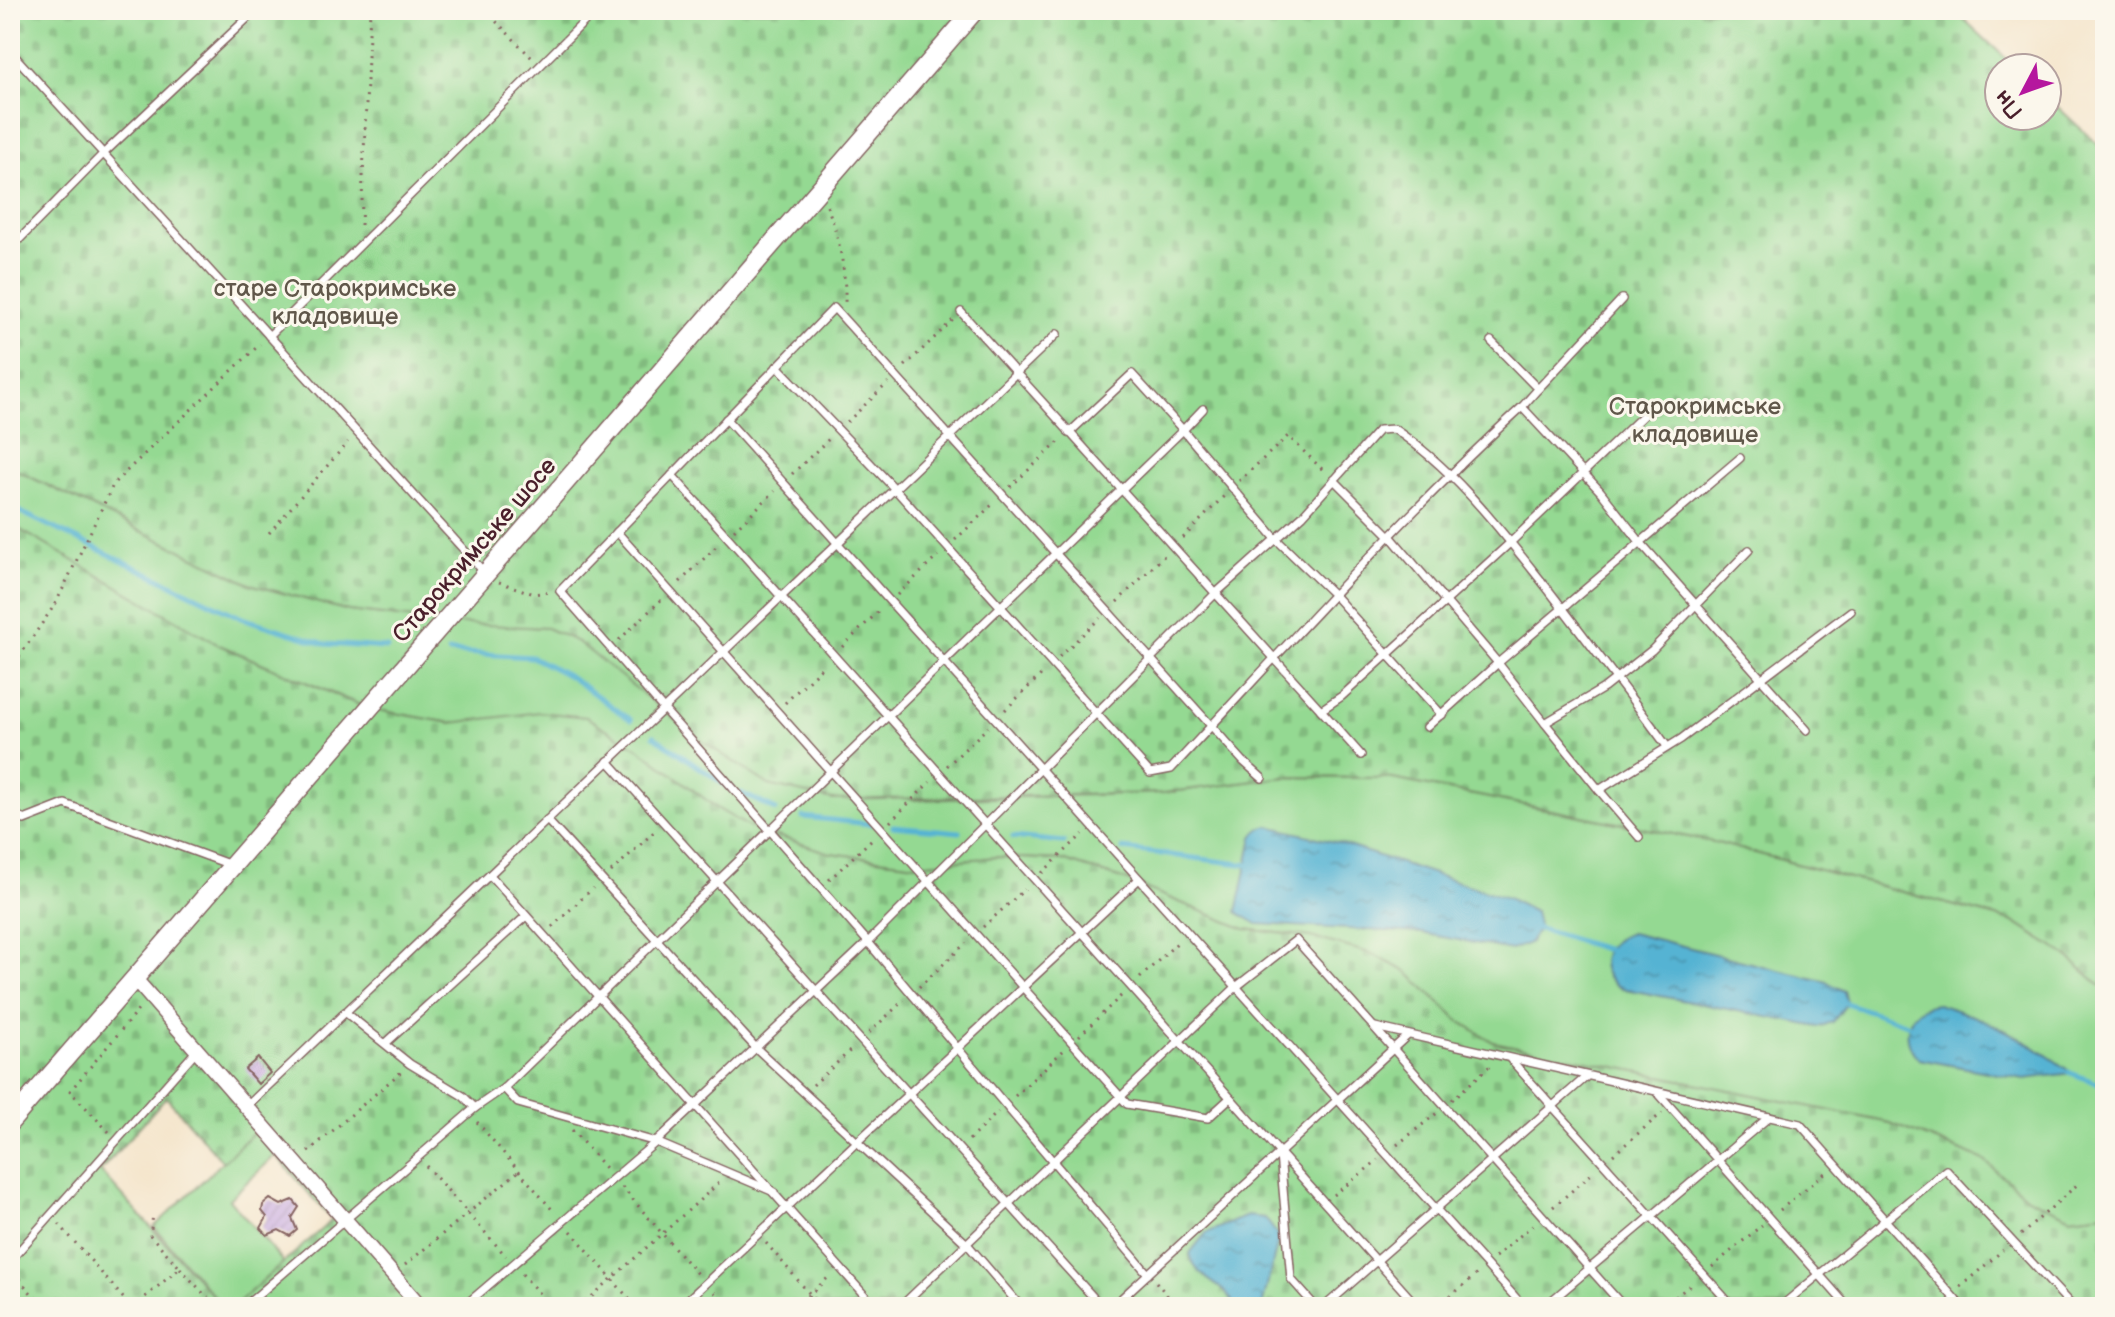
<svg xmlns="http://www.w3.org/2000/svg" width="2115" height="1317" viewBox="0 0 2115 1317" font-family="'Balsamiq Sans',sans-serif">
<defs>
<pattern id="cemetery-stones" width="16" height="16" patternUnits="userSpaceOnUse" patternTransform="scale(2)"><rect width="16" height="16" fill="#94d992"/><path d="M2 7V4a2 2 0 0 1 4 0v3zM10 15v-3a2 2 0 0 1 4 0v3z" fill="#81ba7e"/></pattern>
<pattern id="water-ripples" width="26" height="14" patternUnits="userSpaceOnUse" patternTransform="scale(2)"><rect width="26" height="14" fill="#54b3d3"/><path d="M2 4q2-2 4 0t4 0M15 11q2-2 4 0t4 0" fill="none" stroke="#4891ab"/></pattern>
<pattern id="building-hatch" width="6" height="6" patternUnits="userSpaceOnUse" patternTransform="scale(2)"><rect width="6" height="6" fill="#bf9cdf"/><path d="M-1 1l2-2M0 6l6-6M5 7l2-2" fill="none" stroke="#9d7fb5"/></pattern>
</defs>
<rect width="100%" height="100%" fill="#fbf7ec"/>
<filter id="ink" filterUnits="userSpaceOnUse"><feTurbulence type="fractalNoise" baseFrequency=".0125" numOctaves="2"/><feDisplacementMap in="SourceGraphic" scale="16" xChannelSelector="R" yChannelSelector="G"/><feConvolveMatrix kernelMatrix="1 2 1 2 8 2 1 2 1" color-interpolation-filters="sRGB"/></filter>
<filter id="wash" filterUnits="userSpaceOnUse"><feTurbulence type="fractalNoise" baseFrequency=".006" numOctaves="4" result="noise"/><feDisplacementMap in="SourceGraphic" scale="32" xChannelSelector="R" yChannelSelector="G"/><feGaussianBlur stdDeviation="1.8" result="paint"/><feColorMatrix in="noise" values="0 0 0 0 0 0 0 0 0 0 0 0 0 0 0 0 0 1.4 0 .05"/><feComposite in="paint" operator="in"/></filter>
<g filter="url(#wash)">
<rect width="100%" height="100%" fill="#f4e4c9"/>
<g fill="#94d992" stroke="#6f7c5e" stroke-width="2">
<polygon points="10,467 250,584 349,611 441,622 367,708 219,645 10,524"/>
<polygon points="446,622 547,628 578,642 624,677 915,800 1163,793 1285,777 1388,778 1714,842 2012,921 2067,956 2105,989 2105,1213 2071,1217 2027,1197 1982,1159 1890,1123 1493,1042 1458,1020 1407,972 1310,937 1245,929 1125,880 1062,860 998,857 916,864 830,853 749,827 718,809 641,750 586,717 451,723 371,709"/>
<polygon points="255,1131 276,1155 229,1199 284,1263 233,1307 223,1307 154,1227"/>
</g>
<polygon fill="url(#cemetery-stones)" stroke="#6f7c5e" stroke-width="2" points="10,10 1954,10 2016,68 1999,68 1999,116 2047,116 2047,97 2105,151 2105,989 2067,956 2012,921 1714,842 1388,778 1285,777 1163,793 833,800 769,785 702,741 578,642 547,628 446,623 372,709 451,723 540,712 586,717 641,750 718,809 749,827 830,853 916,864 998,857 1062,860 1125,880 1245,929 1310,937 1370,953 1407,972 1458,1020 1493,1042 1890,1123 1982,1159 2027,1197 2071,1217 2105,1213 2105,1307 233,1307 332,1220 255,1131 223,1162 166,1097 100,1171 223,1307 10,1307 10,524 219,645 366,708 440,622 349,611 250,584 10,467"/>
<g fill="url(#water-ripples)" stroke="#4f697f" stroke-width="2">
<polygon points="1268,826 1339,843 1510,899 1535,912 1539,929 1529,943 1511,950 1421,933 1257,924 1237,912 1253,837 1259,829"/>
<path d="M 1631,933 L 1827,982 L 1844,991 L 1847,1003 L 1833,1022 L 1818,1027 L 1620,988 C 1593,969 1600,943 1631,933 Z"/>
<path d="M 1937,1004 C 1992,1020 2026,1039 2072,1073 L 2024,1079 L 1919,1059 C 1898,1039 1907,1006 1937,1004 Z"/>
<path d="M 1247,1216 L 1265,1218 L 1279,1237 L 1262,1307 L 1235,1307 C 1225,1281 1195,1282 1190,1253 L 1206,1233 Z"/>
</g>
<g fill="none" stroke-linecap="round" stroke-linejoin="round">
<g stroke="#54b3d3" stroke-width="5">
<polyline points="10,507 242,618 325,644 387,648"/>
<polyline points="449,652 532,657 569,676 631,720"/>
<polyline points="654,736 731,789"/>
<polyline points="741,793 776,810"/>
<polyline points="803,817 870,824"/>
<polyline points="893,826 960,832"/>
<polyline points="1013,837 1064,842"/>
<polyline points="1123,849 1249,865"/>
<polyline points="1536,928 1611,951"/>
<polyline points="1843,1002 1913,1026"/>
<polyline points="2068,1072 2105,1086"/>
</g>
</g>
<g id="blocks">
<g fill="url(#building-hatch)">
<polygon points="258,1058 270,1073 258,1084 245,1069"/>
<polygon points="270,1199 281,1205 293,1200 299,1207 292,1218 297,1230 290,1236 279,1230 267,1235 261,1228 267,1217 262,1211 263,1205"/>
</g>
</g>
</g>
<g filter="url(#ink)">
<use href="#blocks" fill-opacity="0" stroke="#866462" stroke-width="2"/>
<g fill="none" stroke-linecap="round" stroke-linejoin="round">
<g stroke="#866462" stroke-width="10">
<g id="service">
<polyline points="10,51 484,572"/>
<polyline points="10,249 103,154 256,10"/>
<polyline points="961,312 1321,710"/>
<polyline points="269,336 596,10"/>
<polyline points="1491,341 1538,389 1622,299"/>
<path d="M 777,366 L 894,488 L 1150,773 L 1171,769 C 1286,647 1398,520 1522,407"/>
<polyline points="1538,389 1522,407 1601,492 1641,543 1807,730"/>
<polyline points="1203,409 1183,430 1276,539 1334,595 1442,715"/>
<polyline points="726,419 1524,1307"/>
<polyline points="1740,458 1498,663 1545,723 1604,688 1652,650 1749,550"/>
<polyline points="672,475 1418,1307"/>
<polyline points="1334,480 1391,537 1498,663 1427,727"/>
<polyline points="617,532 1127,1104 1208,1118 1230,1098"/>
<polyline points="1545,723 1599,790"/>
<polyline points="1361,755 1321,710 1342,696 1511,542 1654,405"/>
<polyline points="608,761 1102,1307"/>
<polyline points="10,810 24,820 65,804 231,865"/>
<polyline points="547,820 756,1048 968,1245 1021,1307"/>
<polyline points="1639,837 1599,790 1681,739 1851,611"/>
<polyline points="490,875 875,1307"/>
<polyline points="345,1012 410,1064 463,1096 475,1108"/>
<polyline points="1375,1027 1800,1124 1962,1307"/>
<polyline points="386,1043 526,916"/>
<polyline points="1511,1060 1733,1307"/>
<polyline points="504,1088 1183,430 1132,374 1069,433"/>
<polyline points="1659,1094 1848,1307"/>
<polyline points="247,1106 1057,334"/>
<polyline points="1280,1155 1291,1279 1316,1307"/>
<polyline points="10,1261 197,1050"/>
<polyline points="1148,1274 868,942 560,591 834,308 1243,761 1262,778"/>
<polyline points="244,1307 475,1108 504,1088 518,1103 656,1142 774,1192"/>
<path d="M 463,1307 L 656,1142 L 868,942 L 1214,595 L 1303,515 L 1379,430 L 1394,429 C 1455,469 1502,532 1547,588 C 1587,640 1627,692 1666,745"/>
<polyline points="680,1307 1139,879"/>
<polyline points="900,1307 1236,987 1296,940 1624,1307"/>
<polyline points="1112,1307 1408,1035"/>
<polyline points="1324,1307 1586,1077"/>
<polyline points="1544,1307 1769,1117"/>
<polyline points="1780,1307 1946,1170 2073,1307"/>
<polyline points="2098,1307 2105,1301"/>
</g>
</g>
<g stroke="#866462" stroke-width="17">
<polyline id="minor" points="135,979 421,1307"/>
</g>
<g stroke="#866462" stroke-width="21">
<polyline id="tertiary" points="10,1122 975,10"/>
</g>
<g stroke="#866462" stroke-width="3" stroke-dasharray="2 6" stroke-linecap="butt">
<polyline points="485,10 533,59"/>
<path d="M 827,206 C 839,237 846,270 845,304"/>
<polyline points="361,225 370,10"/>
<polyline points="905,366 954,319"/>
<polyline points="847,422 888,383"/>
<polyline points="792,474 830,438"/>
<polyline points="1239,481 1288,436 1324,471"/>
<polyline points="1010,487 1060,441"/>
<polyline points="734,530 775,491"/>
<polyline points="269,533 348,442"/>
<polyline points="1183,538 1225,495"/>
<polyline points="955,540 993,504"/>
<polyline points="499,582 534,594 548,592"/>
<polyline points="680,582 720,543"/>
<polyline points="897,595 938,556"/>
<polyline points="1117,602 1166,554"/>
<polyline points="619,640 662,599"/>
<polyline points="842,647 882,608"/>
<polyline points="1059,657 1100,618"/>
<polyline points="10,670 56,603 114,483 260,344"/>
<polyline points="785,703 825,664"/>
<polyline points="1005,710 1045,671"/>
<polyline points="947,766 988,727"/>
<polyline points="890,822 930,782"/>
<polyline points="10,837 18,828"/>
<polyline points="611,872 655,831"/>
<polyline points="1042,873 1083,834"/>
<polyline points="829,880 873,838"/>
<polyline points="552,927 593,888"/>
<polyline points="983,927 1025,889"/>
<polyline points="1140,978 1178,942"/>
<polyline points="919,987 966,943"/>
<polyline points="869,1033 904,1000"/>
<polyline points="1079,1036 1123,994"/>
<polyline points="813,1085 852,1049"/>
<polyline points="1015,1096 1065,1049"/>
<polyline points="1452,1100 1491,1065"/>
<polyline points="477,1122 555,1213"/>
<polyline points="572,1130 606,1169"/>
<polyline points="109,1132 70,1091 139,1009"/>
<polyline points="969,1140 998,1112"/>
<polyline points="1397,1145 1437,1113"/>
<polyline points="308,1152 402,1071"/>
<polyline points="1613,1155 1662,1113"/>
<polyline points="426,1166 506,1256"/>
<polyline points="622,1187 698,1275"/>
<polyline points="1334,1195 1378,1160"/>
<polyline points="1553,1207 1595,1171"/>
<polyline points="1780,1210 1826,1172"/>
<polyline points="59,1224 131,1307"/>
<polyline points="571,1231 636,1307"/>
<polyline points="2021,1235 2079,1183"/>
<polyline points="766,1243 821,1307"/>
<polyline points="1495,1257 1535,1223"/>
<polyline points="405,1265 519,1171"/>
<polyline points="1712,1267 1762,1225"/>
<polyline points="180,1268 216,1307"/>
<polyline points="14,1273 43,1307"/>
<polyline points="522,1274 551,1307"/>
<polyline points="1156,1282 1177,1307"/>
<polyline points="1960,1287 2003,1250"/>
<polyline points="714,1292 727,1307"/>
<polyline points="133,1307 180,1268 150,1235 153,1215"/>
<polyline points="580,1307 720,1182"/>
<polyline points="796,1307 831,1275"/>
<polyline points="1438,1307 1478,1273"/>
<polyline points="1663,1307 1694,1282"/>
</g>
<use href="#service" stroke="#fff" stroke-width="7"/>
<use href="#minor" stroke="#fff" stroke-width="14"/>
<use href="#tertiary" stroke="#fff" stroke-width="18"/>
</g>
</g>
<g text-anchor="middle" stroke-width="6" stroke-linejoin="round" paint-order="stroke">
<g font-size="24" fill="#60574a" stroke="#fbf7ec">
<text x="335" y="296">старе Старокримське<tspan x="335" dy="28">кладовище</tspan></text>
<text x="1695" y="414">Старокримське<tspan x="1695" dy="28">кладовище</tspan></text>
</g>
<g font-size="24" fill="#4a1f2b" stroke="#fbf7ec">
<text transform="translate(474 550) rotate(-49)" y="8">Старокримське шосе</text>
</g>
</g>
<rect width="2115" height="1317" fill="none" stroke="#fbf7ec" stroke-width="40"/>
<g transform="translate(2023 92) rotate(229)"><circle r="38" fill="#fbf7ec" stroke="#b4a19f" stroke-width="2"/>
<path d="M0-6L14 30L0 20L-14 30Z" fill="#b5179e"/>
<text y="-12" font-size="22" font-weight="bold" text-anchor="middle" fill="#4a1f2b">Пн</text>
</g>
</svg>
